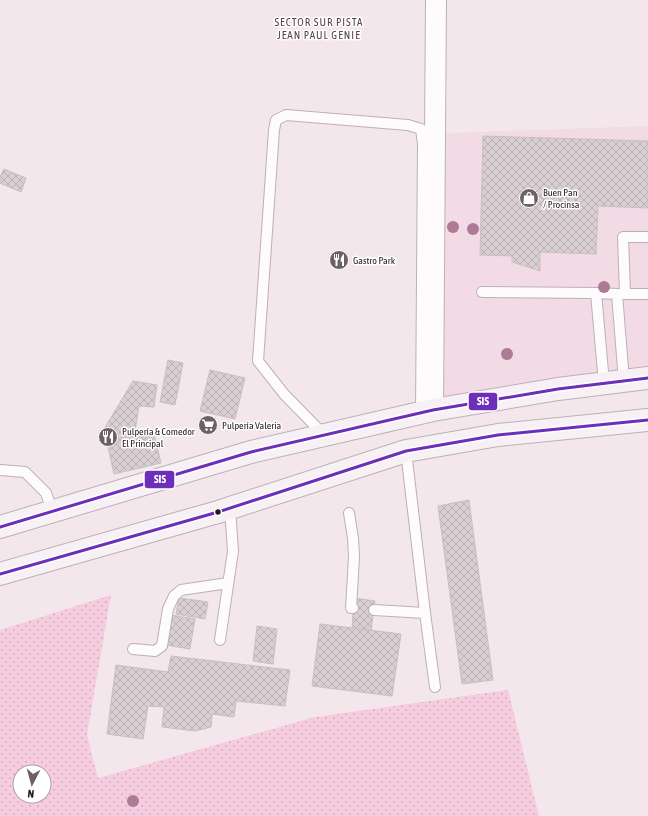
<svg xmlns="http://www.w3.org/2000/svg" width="648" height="816" viewBox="0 0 648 816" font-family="'Asap Condensed',sans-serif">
<defs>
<pattern id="grass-dots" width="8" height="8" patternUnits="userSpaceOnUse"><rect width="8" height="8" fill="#f5cdde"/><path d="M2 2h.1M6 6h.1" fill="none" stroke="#d2afbe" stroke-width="1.8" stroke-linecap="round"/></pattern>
<pattern id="building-cross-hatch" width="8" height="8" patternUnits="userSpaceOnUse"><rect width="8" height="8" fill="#d9cfd3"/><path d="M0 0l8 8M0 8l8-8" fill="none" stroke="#bab1b5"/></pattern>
</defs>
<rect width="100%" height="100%" fill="#f4e7ec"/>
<polygon fill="#f3dbe5" points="648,126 648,378 439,409 434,280 446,133"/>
<path fill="url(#grass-dots)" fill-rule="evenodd" d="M 111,595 L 87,735 L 98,778 L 315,717 L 508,690 L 539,816 L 0,816 L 0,630 ZM 20,772 L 44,772 L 44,796 L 20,796 Z"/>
<g fill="url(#building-cross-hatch)" stroke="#c9bec2">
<polygon points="483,136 648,141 648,208 598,206 596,254 540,252 540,271 512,262 512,256 480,255"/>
<polygon points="4,169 26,178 21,192 0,183 0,177"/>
<polygon points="168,360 183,363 175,405 160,402"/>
<polygon points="210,370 245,378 235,419 200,411"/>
<polygon points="133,381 157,385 154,407 139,406 134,438 154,434 161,463 114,474 104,429"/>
<polygon points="469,500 493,680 462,684 438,506"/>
<polygon points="179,598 208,602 205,619 176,614"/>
<polygon points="354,598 375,601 371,631 352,628"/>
<polygon points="171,615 195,619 190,649 166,645"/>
<polygon points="320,624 401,634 392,696 312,686"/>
<polygon points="257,626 277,629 273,664 253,661"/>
<polygon points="171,656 290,670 285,706 236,701 234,717 212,714 211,727 195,731 162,727 164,707 148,706 143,739 107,734 116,665 168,672"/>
</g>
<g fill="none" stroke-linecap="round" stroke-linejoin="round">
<g stroke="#bbb1b5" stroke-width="12">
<g id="service">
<polyline points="482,292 596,293 604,383"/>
<polyline points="596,293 617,294 624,381"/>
<polyline points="620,294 648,294"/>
<polyline points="625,294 623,237 648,237"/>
<polyline points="324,435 284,394 258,361 274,130 276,120 286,115 408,125 421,129 423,144 421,413"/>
<polyline points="406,451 425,613"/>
<polyline points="0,470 25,472 46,493 52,510"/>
<polyline points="349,513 353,538 354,557 351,608 353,608"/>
<polyline points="374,610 425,613 435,687"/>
<polyline points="220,640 233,551 230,508"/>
<polyline points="133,649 155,651 162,646 168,609 174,596 181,590 228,583"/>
</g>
</g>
<g stroke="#bbb1b5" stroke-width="22">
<polyline id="minor" points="433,410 436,0"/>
</g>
<g stroke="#bbb1b5" stroke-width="24">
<g id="secondary">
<polyline points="0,527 251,452 433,410 558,389 648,378"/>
<polyline points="0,574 218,512 406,451 498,435 648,420"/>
</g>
</g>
<use href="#service" stroke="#fdfbfc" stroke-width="10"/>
<use href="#minor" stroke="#fdfbfc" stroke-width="20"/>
<use href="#secondary" stroke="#f7f0f4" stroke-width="22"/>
<g stroke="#fff" stroke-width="6">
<g id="bus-1">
<polyline points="0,527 251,452 433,410 558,389 648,378"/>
<polyline points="0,574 218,512 406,451 498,435 648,420"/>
</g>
</g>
<use href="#bus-1" stroke="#6d2fba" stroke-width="3"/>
</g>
<g fill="#ae7a95">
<circle cx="453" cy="227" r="6"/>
<circle cx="473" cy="229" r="6"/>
<circle cx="604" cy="287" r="6"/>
<circle cx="507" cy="354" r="6"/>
<circle cx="133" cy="801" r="6"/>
</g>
<defs>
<g id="shop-disc" transform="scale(1)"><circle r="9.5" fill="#6c6165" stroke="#fff"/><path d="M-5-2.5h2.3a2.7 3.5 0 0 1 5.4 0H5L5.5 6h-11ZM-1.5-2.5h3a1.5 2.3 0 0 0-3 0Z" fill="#fff"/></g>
<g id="restaurant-disc" transform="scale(1)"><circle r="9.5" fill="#6c6165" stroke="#fff"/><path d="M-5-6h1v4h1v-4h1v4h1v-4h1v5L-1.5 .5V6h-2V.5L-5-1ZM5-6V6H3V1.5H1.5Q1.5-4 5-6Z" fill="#fff"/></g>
<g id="supermarket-disc" transform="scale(1)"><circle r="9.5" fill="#6c6165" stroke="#fff"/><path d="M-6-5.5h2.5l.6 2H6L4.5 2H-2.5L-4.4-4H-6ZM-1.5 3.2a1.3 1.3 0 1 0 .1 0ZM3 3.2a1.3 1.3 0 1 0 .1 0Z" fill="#fff"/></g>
</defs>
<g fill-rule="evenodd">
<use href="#shop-disc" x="529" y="198"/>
<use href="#restaurant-disc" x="339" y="260"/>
<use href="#supermarket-disc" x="208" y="425"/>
<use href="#restaurant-disc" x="108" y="437"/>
</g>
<circle fill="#22191d" stroke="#fff" stroke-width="1.5" cx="218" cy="512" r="3.5"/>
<g text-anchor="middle" stroke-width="3" stroke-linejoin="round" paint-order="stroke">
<g font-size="10" fill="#22191d" stroke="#fff" text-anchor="start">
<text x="543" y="196">Buen Pan<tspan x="543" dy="12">/ Procinsa</tspan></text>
<text x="353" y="264">Gastro Park</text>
<text x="222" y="429">Pulpería Valeria</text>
<text x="122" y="435">Pulpería &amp; Comedor<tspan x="122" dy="12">El Principal</tspan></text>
</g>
<g font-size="11" letter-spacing="1" fill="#57434c" stroke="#fff">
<text x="319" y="26">SECTOR SUR PISTA<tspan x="319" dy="13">JEAN PAUL GENIE</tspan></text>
</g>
</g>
<g stroke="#fff" stroke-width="1.5">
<rect x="468" y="392" width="30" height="19" rx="4" fill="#6d2fba"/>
<rect x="144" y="470" width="31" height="19" rx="4" fill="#6d2fba"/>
</g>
<g font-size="11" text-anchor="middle" font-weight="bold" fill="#fff">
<text x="483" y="405">SIS</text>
<text x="160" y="483">SIS</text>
</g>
<g transform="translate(32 784) rotate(186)"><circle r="19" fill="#ffffff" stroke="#a7a3a5"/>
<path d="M0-3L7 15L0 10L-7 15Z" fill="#6c6165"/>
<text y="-6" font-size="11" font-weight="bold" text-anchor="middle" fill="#22191d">N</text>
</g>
</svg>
